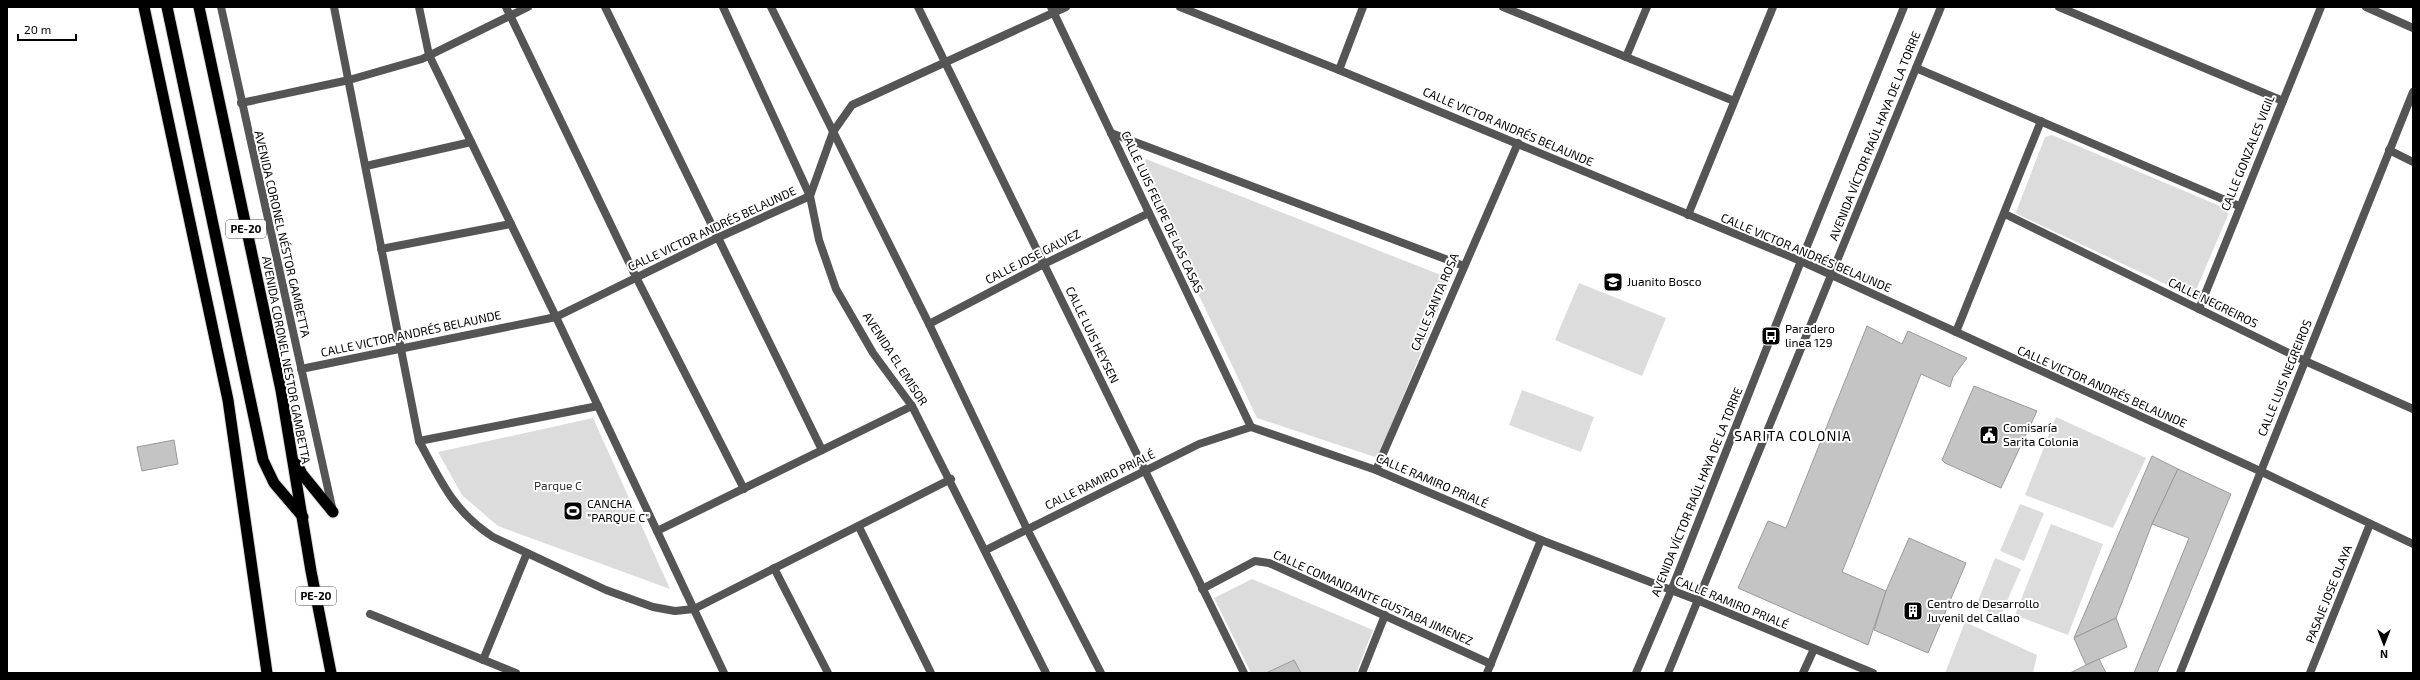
<svg xmlns="http://www.w3.org/2000/svg" width="2420" height="680" viewBox="0 0 2420 680" font-family="'Exo 2',sans-serif">
<rect width="100%" height="100%" fill="#fff"/>
<g fill="#dcdcdc">
<polygon points="2052,135 2227,209 2228,215 2193,297 2017,214 2016,212 2045,137"/>
<polygon points="1146,159 1451,279 1378,458 1257,418 1140,171"/>
<polygon points="1579,283 1666,318 1642,376 1555,340"/>
<polygon points="1522,390 1594,417 1581,452 1509,425"/>
<polygon points="2056,417 2146,458 2113,528 2025,495"/>
<polygon points="593,418 670,589 498,526 462,495 438,452"/>
<polygon points="2020,504 2044,513 2024,561 2000,551"/>
<polygon points="2051,524 2103,544 2068,635 2015,615"/>
<polygon points="1995,558 2021,569 2000,617 1976,606"/>
<polygon points="1252,579 1373,630 1356,673 1251,673 1214,598"/>
<polygon points="1965,622 2037,655 2033,673 1945,673"/>
</g>
<g fill="#c4c4c4" stroke="#999">
<polygon points="1867,326 1902,344 1908,331 1967,358 1953,377 1950,387 1921,374 1842,572 1886,591 1868,645 1738,588 1768,521 1786,528"/>
<polygon points="1974,386 2037,411 2001,488 1945,463 1942,460"/>
<polygon points="174,440 178,464 142,471 137,447"/>
<polygon points="2152,456 2178,469 2152,524 2116,618 2074,638"/>
<polygon points="2178,469 2231,494 2157,673 2134,673 2189,538 2152,524"/>
<polygon points="1909,538 1966,563 1928,653 1874,630 1886,591"/>
<polygon points="2116,618 2127,647 2086,665 2074,638"/>
<polygon points="2099,659 2106,673 2070,673 2086,665"/>
<polygon points="1294,660 1301,673 1266,673"/>
</g>
<g fill="none" stroke-linecap="round" stroke-linejoin="round">
<g stroke="#dbdbdb" stroke-width="13">
<g id="trunk">
<polyline points="144,7 228,400 267,673"/>
<polyline points="167,7 263,460 274,483 303,517"/>
<polyline points="199,7 281,390 311,571 331,673"/>
<polyline points="297,464 302,474 333,512"/>
</g>
</g>
<g stroke="#555" stroke-width="8">
<polyline points="221,7 332,507"/>
<path d="M 334,7 L 419,441 C 441,481 453,511 493,537 L 606,590 L 653,607 L 675,611 L 694,609 L 951,479"/>
<polyline points="419,7 429,55 556,317 724,673"/>
<polyline points="506,7 636,277 744,489"/>
<polyline points="605,7 822,450"/>
<polyline points="723,7 810,196 819,240 836,289 873,353 912,406 1046,673"/>
<polyline points="771,7 929,324 1027,529 1101,673"/>
<polyline points="918,7 1244,673"/>
<polyline points="1051,7 1251,427"/>
<polyline points="1180,7 1339,70 1801,261 2260,471 2413,544"/>
<polyline points="1503,7 1734,101"/>
<polyline points="2059,7 2283,101"/>
<polyline points="2366,7 2413,28"/>
<polyline points="1626,57 1647,7"/>
<polyline points="1916,68 2239,206"/>
<polyline points="1339,70 1363,7"/>
<polyline points="241,103 349,80 422,59 528,7"/>
<polyline points="1111,133 1464,266"/>
<polyline points="2389,150 2413,162"/>
<polyline points="366,166 471,142"/>
<polyline points="2005,214 2305,361 2413,409"/>
<polyline points="1688,215 1773,7"/>
<polyline points="381,249 511,224"/>
<polyline points="2199,309 2321,7"/>
<polyline points="929,324 1044,264 1149,213"/>
<polyline points="1956,332 2041,121"/>
<polyline points="301,369 556,317 717,238 810,196 833,132 852,105 1066,7"/>
<polyline points="419,441 598,406"/>
<polyline points="1376,470 1518,143"/>
<polyline points="859,527 931,673"/>
<polyline points="657,531 912,406"/>
<polyline points="986,550 1199,444 1251,427 1376,470 1541,540 1697,600 1873,673"/>
<polyline points="774,568 828,673"/>
<polyline points="1202,589 1255,561 1269,563 1491,664"/>
<polyline points="370,614 516,673"/>
<polyline points="483,660 527,553"/>
<polyline points="1362,673 1385,615"/>
<polyline points="1487,673 1541,540"/>
<polyline points="1636,673 1671,591 1801,261 1904,7"/>
<polyline points="1668,673 1941,7"/>
<polyline points="1803,673 1814,649"/>
<polyline points="2180,673 2413,92"/>
<polyline points="2310,673 2370,524"/>
</g>
<use href="#trunk" stroke="#000" stroke-width="11"/>
</g>
<defs>
<g id="school-square" transform="scale(1)"><rect x="-9" y="-9" width="18" height="18" rx="4" fill="#000" stroke="#fff"/><path d="M0-5L7-2L0 1L-7-2ZM-4 1L0 2.5L4 1V4Q0 6-4 4Z" fill="#fff"/></g>
<g id="bus-square" transform="scale(1)"><rect x="-9" y="-9" width="18" height="18" rx="4" fill="#000" stroke="#fff"/><path d="M-5-6H5V4H4V6H2V4H-2V6H-4V4H-5ZM-3.5-4V0h7V-4ZM-3.5 1.2v1.5H-2V1.2ZM2 1.2v1.5H3.5V1.2Z" fill="#fff"/></g>
<g id="civic-square" transform="scale(1)"><rect x="-9" y="-9" width="18" height="18" rx="4" fill="#000" stroke="#fff"/><path d="M-.6-6.5H3V-4.5H.6V-3L4-1V1h2V6H-6V1h2V-1L-.6-3ZM-1.2 2.5V6h2.4V2.5Z" fill="#fff"/></g>
<g id="stadium-square" transform="scale(1)"><rect x="-9" y="-9" width="18" height="18" rx="4" fill="#000" stroke="#fff"/><path d="M0-5a6.5 5 0 1 0 0 10a6.5 5 0 1 0 0-10ZM-3.5-1.8h7v3.6h-7Z" fill="#fff"/></g>
<g id="building-square" transform="scale(1)"><rect x="-9" y="-9" width="18" height="18" rx="4" fill="#000" stroke="#fff"/><path d="M-4-6H4V6H1V3H-1V6H-4ZM-2.5-4.3h1.7v1.8h-1.7ZM.8-4.3h1.7v1.8H.8ZM-2.5-1h1.7V.8h-1.7ZM.8-1h1.7V.8H.8Z" fill="#fff"/></g>
</defs>
<g fill-rule="evenodd">
<use href="#school-square" x="1613" y="282"/>
<use href="#bus-square" x="1771" y="336"/>
<use href="#civic-square" x="1989" y="435"/>
<use href="#stadium-square" x="573" y="511"/>
<use href="#building-square" x="1913" y="611"/>
</g>
<g text-anchor="middle" stroke-width="4" stroke-linejoin="round" paint-order="stroke">
<g fill="#fff" stroke="#4c4c4c" stroke-width="1">
<rect x="226" y="220" width="40" height="18" rx="3"/>
<rect x="296" y="587" width="40" height="18" rx="3"/>
</g>
<g font-size="11" font-weight="bold" fill="#000">
<text x="246" y="233">PE-20</text>
<text x="316" y="600">PE-20</text>
</g>
<g font-size="12" fill="#000" stroke="#fff">
<text transform="translate(1508 127) rotate(23)" y="4">CALLE VICTOR ANDRÉS BELAUNDE</text>
<text transform="translate(1875 136) rotate(-68)" y="4">AVENIDA VÍCTOR RAÚL HAYA DE LA TORRE</text>
<text transform="translate(2248 153) rotate(-68)" y="4">CALLE GONZALES VIGIL</text>
<text transform="translate(1162 212) rotate(65)" y="4">CALLE LUIS FELIPE DE LAS CASAS</text>
<text transform="translate(712 229) rotate(-25)" y="4">CALLE VICTOR ANDRÉS BELAUNDE</text>
<text transform="translate(282 234) rotate(77)" y="4">AVENIDA CORONEL NÉSTOR GAMBETTA</text>
<text transform="translate(1806 253) rotate(23)" y="4">CALLE VICTOR ANDRÉS BELAUNDE</text>
<text transform="translate(1033 257) rotate(-27)" y="4">CALLE JOSE GALVEZ</text>
<text transform="translate(1435 302) rotate(-67)" y="4">CALLE SANTA ROSA</text>
<text transform="translate(2213 303) rotate(26)" y="4">CALLE NEGREIROS</text>
<text transform="translate(411 334) rotate(-12)" y="4">CALLE VICTOR ANDRÉS BELAUNDE</text>
<text transform="translate(1092 335) rotate(64)" y="4">CALLE LUIS HEYSEN</text>
<text transform="translate(895 359) rotate(57)" y="4">AVENIDA EL EMISOR</text>
<text transform="translate(286 360) rotate(79)" y="4">AVENIDA CORONEL NESTOR GAMBETTA</text>
<text transform="translate(2285 378) rotate(-68)" y="4">CALLE LUIS NEGREIROS</text>
<text transform="translate(2102 387) rotate(24)" y="4">CALLE VICTOR ANDRÉS BELAUNDE</text>
<text transform="translate(1100 480) rotate(-26)" y="4">CALLE RAMIRO PRIALÉ</text>
<text transform="translate(1432 481) rotate(23)" y="4">CALLE RAMIRO PRIALÉ</text>
<text transform="translate(1697 492) rotate(-68)" y="4">AVENIDA VÍCTOR RAÚL HAYA DE LA TORRE</text>
<text transform="translate(2329 594) rotate(-68)" y="4">PASAJE JOSE OLAYA</text>
<text transform="translate(1373 598) rotate(24)" y="4">CALLE COMANDANTE GUSTABA JIMENEZ</text>
<text transform="translate(1732 603) rotate(22)" y="4">CALLE RAMIRO PRIALÉ</text>
</g>
<g font-size="12" fill="#000" stroke="#fff" text-anchor="start">
<text x="1627" y="286">Juanito Bosco</text>
<text x="1785" y="333">Paradero<tspan x="1785" dy="14">linea 129</tspan></text>
<text x="2003" y="432">Comisaría<tspan x="2003" dy="14">Sarita Colonia</tspan></text>
<text x="587" y="508">CANCHA<tspan x="587" dy="14">"PARQUE C"</tspan></text>
<text x="1927" y="608">Centro de Desarrollo<tspan x="1927" dy="14">Juvenil del Callao</tspan></text>
</g>
<g font-size="12" fill="#333" stroke="#fff">
<text x="558" y="490">Parque C</text>
</g>
<g font-size="14" letter-spacing="1" fill="#000" stroke="#fff">
<text x="1793" y="441">SARITA COLONIA</text>
</g>
</g>
<rect width="2420" height="680" fill="none" stroke="#000000" stroke-width="16"/>
<g transform="translate(2384 644) rotate(180)" stroke="#ffffff" stroke-width="3" paint-order="stroke">
<path d="M0-3L7 15L0 10L-7 15Z" fill="#000000"/>
<text y="-6" font-size="11" font-weight="bold" text-anchor="middle" fill="#000000">N</text>
</g>
<path d="M18 34v6h58v-6" fill="none" stroke="#000000" stroke-width="2"/>
<text x="24" y="34" font-size="12" fill="#000000" stroke="#ffffff" stroke-width="3" paint-order="stroke">20 m</text>
</svg>
